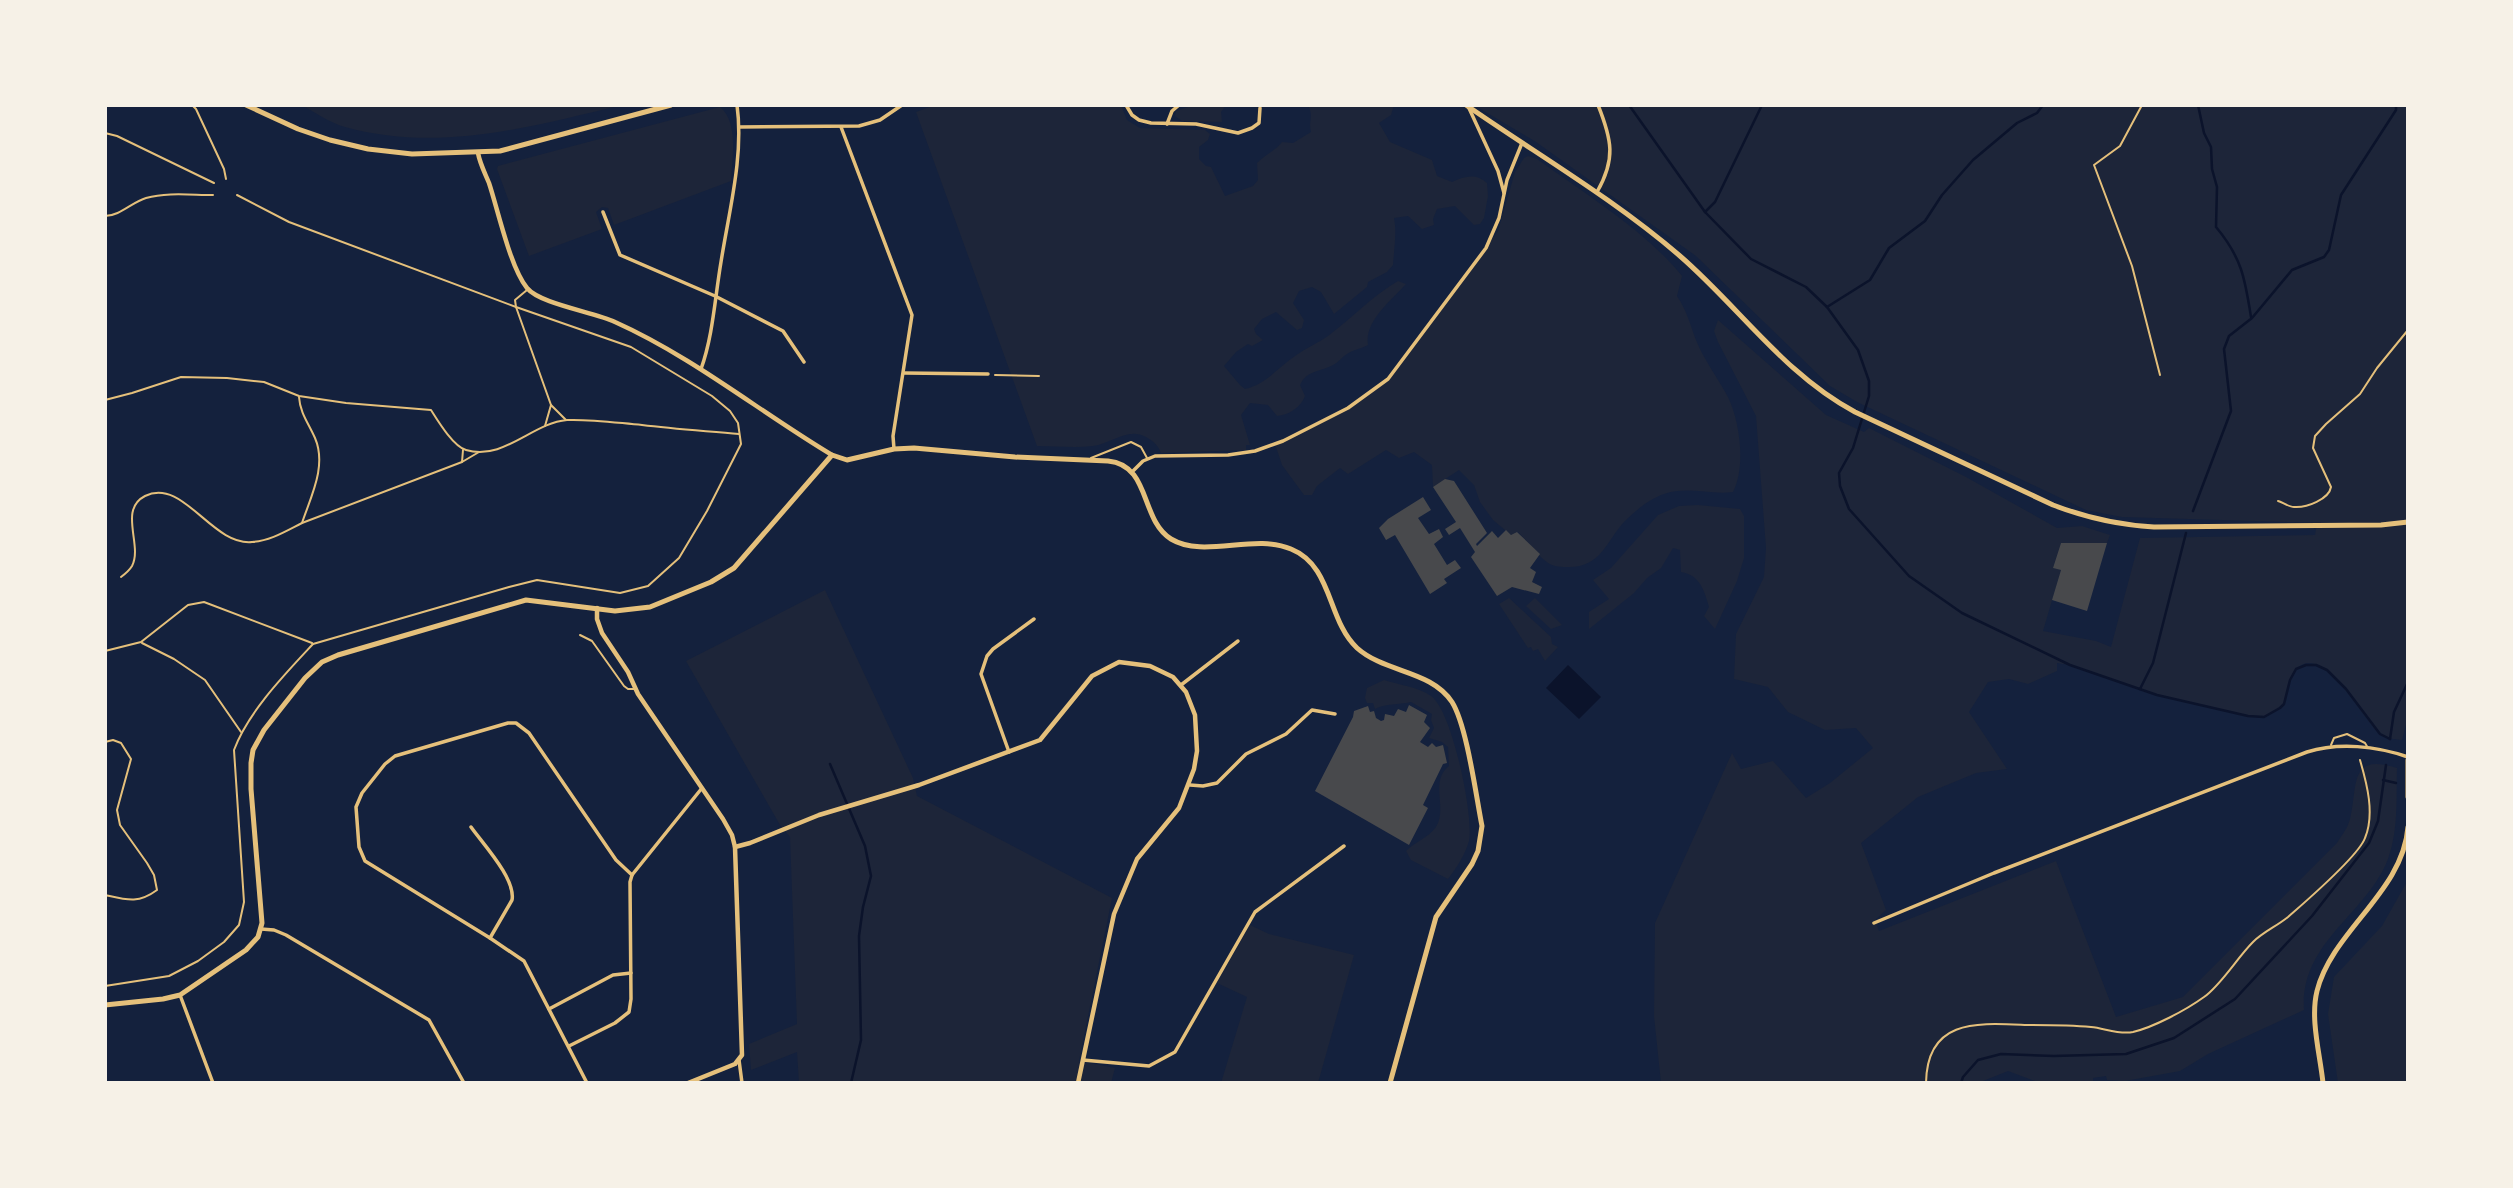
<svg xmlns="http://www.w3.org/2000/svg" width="2513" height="1188" viewBox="0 0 2513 1188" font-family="Raleway,sans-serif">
<rect width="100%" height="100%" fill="#14213d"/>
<g fill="#1d2539">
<path d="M 301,105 L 622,105 C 530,127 439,153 345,127 C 330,123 315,112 301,105 Z"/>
<path d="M 935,105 L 1121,105 L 1127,120 L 1140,128 L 1205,130 L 1210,134 L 1208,140 L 1199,147 L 1199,159 L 1206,166 L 1211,167 L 1225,196 L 1253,186 L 1258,180 L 1257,163 C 1266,154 1275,151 1282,142 L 1293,143 L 1311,132 C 1308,122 1314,116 1308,105 L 1394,105 L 1391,115 L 1379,123 L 1390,142 L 1432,160 L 1437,176 L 1452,182 C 1465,176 1476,173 1487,183 L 1488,196 L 1484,218 L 1480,224 L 1474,225 L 1455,206 L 1437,209 L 1433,219 L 1434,225 L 1422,229 L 1408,216 L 1394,218 C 1397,232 1394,250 1393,265 L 1387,272 L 1368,282 L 1367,287 L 1334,314 L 1321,292 L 1312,287 L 1299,291 L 1293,303 L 1304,320 L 1302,328 L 1297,330 L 1276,312 L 1262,319 L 1254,329 L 1256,334 L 1263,340 L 1252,346 L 1248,344 L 1236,352 L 1224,366 L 1240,385 L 1245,389 C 1267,384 1277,368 1295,356 C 1306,348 1318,343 1328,336 C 1352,318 1372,296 1398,281 L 1406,284 C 1392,300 1364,321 1368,345 C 1361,349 1352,350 1347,354 C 1342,357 1339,362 1333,365 C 1320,372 1307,370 1300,385 L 1305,396 C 1301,407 1289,415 1277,416 L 1268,405 L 1250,403 L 1241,415 L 1250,445 L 1246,445 L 1246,450 L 1161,453 C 1158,445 1153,441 1146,437 C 1127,427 1112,444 1093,446 C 1075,448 1056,446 1037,446 L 916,112 Z"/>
<polygon points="1194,105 1226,105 1221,112 1222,122 1182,121 1175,116 1176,111"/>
<path d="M 1474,105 L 2408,105 L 2408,717 L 2402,740 C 2395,739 2387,739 2381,735 C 2365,723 2320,635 2294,672 C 2288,682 2288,693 2284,704 L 2264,717 L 2248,716 L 2157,695 L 2070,665 L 2057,663 L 2057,671 L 2028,684 L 2009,679 L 1988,682 L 1969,712 L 2007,769 L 1976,773 L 1918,797 L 1861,843 L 1886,910 L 1875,920 L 1879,931 L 2056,861 L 2116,1017 L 2183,997 L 2337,843 C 2341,836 2348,828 2350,819 C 2358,787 2348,752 2397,768 C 2396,801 2399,833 2386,864 C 2362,917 2300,944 2304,1010 L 2208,1054 L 2180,1071 L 2125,1081 L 2107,1080 L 2106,1076 L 2093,1078 L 2093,1083 L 2040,1083 L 2008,1071 L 1978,1083 L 1661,1083 L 1654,1016 L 1655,923 L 1732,753 L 1741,769 L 1773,761 L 1806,798 L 1830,783 L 1873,748 L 1856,728 L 1825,730 L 1788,712 L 1768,687 L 1734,679 L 1736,634 L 1764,577 L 1766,548 L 1756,416 L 1718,342 L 1714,331 L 1718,320 L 1826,415 L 1864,432 L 1869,428 L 1966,477 L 2057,528 L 2082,526 L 2110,535 L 2107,543 L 2061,543 L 2053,568 L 2061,570 L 2043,631 L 2096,641 L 2111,647 L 2140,538 L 2315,535 L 2317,523 L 2122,517 L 2086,510 L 1857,402 L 1830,386 L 1696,256 L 1536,142 Z"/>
<path d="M 720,107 C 739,122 732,159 731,181 L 614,225 L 608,208 L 602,207 L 596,212 L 602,229 L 529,256 L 497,169 L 498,166 Z"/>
<path d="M 1528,156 L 1537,159 C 1585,194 1645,230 1682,276 L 1677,296 C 1687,311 1690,324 1696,340 C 1704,360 1718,378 1728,397 C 1740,422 1746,467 1733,492 C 1710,495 1687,486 1664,494 C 1649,499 1635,511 1624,522 C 1606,542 1601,567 1569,567 C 1562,567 1554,567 1548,563 C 1537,555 1527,541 1518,532 L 1511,535 L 1493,520 L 1480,502 L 1474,485 L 1459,470 L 1433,487 L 1432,465 L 1414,452 L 1399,458 L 1386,450 L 1348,474 L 1340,468 L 1317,486 L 1312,495 L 1304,495 L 1282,465 L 1275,444 L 1348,408 L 1388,379 L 1498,231 L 1515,172 L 1524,158 Z"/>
<path d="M 1698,505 L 1740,509 L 1744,516 L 1744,558 L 1737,581 L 1715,629 L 1704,616 L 1709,607 C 1704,590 1700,575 1681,572 L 1680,550 L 1673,548 L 1661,568 L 1647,578 L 1634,593 L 1589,629 L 1589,612 L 1609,599 L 1593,580 L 1611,568 L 1658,515 L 1679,506 Z"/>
<polygon points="825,590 913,778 917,796 1112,898 1079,1061 1115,1068 1111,1083 799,1083 797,1052 751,1070 749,1044 797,1024 790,837 780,825 686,661"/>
<polygon points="1509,598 1551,637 1552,644 1558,647 1545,661 1538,649 1533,651 1531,647 1528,648 1499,604"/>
<polygon points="1535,598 1562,625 1551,629 1526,606"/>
<path d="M 1384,680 C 1399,685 1419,687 1431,696 C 1452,710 1474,816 1469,841 C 1465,855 1457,867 1448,879 L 1411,860 L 1406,851 C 1415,842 1428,838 1436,827 C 1448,807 1429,782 1449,766 L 1448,747 L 1442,742 L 1429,738 L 1434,728 L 1431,720 L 1432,714 L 1411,702 C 1398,705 1387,703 1375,709 L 1373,703 L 1367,703 L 1365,698 L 1367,688 Z"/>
<polygon points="2408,880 2408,1083 2338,1083 2328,1014 2334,977 2382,926"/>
<polygon points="1250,925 1269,934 1354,955 1318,1083 1221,1083 1247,997 1217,983"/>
</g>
<polygon fill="#0b132b" points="1568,665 1601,697 1579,719 1546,688"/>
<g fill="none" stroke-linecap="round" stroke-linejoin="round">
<g stroke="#0b132b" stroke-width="2.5">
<polyline points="545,105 565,105"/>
<polyline points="1629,105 1705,212 1751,259 1806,287 1827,307 1858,350 1869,381 1869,396 1853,448 1839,473 1840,486 1849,509 1909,576 1962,613 2070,665 2157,695 2248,716 2264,717 2280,708 2284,704 2290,680 2296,669 2306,665 2316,665 2327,670 2346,689 2380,734 2390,739"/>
<path d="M 2198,105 L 2204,133 L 2211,147 L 2212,169 L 2217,187 L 2216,227 C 2242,258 2245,279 2251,317"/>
<polyline points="1705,212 1715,202 1762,105"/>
<polyline points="1827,307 1870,280 1889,248 1925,221 1942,195 1973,160 2017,123 2037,113 2043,105"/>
<polyline points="2193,511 2231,411 2224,349 2229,336 2252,318 2292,270 2324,257 2329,250 2341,195 2396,110 2396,105"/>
<polyline points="2140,689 2153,663 2186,533"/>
<polyline points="2390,739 2394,712 2408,682"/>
<polyline points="830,764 865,846 871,876 863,907 859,936 861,1040 851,1083"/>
<polyline points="2383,780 2396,783"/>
<polyline points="1961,1083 1963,1077 1978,1060 2001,1054 2054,1056 2126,1054 2174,1038 2235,999 2312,916 2369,843 2378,821 2386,765"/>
</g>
</g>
<g fill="#48494c">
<polygon points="1445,479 1454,481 1487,533 1476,544 1477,546 1492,531 1498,538 1506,530 1511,535 1517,532 1540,554 1530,568 1536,572 1532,582 1542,587 1539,594 1512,587 1497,596 1471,557 1475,552 1460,528 1449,535 1445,529 1456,522 1433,487"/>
<polygon points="1423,497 1431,510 1418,518 1429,534 1439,529 1443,537 1434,544 1447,565 1455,560 1461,568 1444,579 1447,583 1430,594 1395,535 1386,540 1379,528 1388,519"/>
<polygon points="2061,543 2107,543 2087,611 2052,600 2061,570 2053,568"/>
<polygon points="1409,705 1427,715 1424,722 1430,728 1420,742 1428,747 1432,743 1436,747 1443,745 1447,763 1443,764 1423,805 1428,808 1409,845 1315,791 1353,717 1354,711 1368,706 1370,712 1374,711 1376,718 1381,721 1384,720 1385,714 1394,716 1398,709 1406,712"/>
</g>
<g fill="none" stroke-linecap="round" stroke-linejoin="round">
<g stroke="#e5c07b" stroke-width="2">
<polyline points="2142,105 2120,146 2094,165 2132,266 2160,375"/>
<polyline points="995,375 1039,376"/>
<path d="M 2278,501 C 2282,502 2289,507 2294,507 C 2307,508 2329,499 2331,487 L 2313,448 L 2315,436 L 2326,424 L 2360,394 L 2377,368 L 2408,330"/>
<path d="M 1926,1083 C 1927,1018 1978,1023 2027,1025 C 2048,1025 2070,1025 2091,1027 C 2104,1028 2119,1035 2133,1032 C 2154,1027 2186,1010 2204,997 C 2221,985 2237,958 2253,942 C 2263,932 2277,926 2288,917 C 2305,902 2358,857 2365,838 C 2375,814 2367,784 2360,760"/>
</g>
<g stroke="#e5c07b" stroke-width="2">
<polyline points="192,105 196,109 224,169 226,179"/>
<polyline points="105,133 117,136 214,183"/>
<polyline points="237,195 289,222 516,307 631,347 712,396 730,411 738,423 741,444 707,511 679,558 648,586 620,593 537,580 509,587 313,644"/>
<path d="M 105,216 C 120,216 132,202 146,198 C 167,192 191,195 213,195"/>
<polyline points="527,290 515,300 516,307 551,405"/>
<path d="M 105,400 L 132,393 L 181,377 L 227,378 L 264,382 L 299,396 L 346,403 L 431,410 C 438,421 453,446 466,450 C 504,461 532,423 567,420 C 591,419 618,423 642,425 C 674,429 707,431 739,434"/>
<polyline points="545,426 551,405 566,420"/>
<polyline points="463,450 462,462 479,452"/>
<polyline points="1091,458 1131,442 1141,447 1147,458"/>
<polyline points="302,523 462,462"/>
<path d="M 121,577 C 125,574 129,571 132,566 C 143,545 118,510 145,496 C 183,477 212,546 252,542 C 270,541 286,531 302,523 C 311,496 327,466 315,438 C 309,424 300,413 299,397"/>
<polyline points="580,635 592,641 624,686 628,689 634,689"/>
<polyline points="142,643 174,659 205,680 241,732"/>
<polyline points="105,651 141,642 188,605 204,602 312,643"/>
<path d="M 105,742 L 113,740 L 121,743 L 131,759 L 117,810 L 120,825 L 147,863 L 154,875 L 157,890 C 138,904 127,900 105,895"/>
<polyline points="2331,745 2334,738 2347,734 2365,743 2368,748"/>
<path d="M 105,986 L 169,976 L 198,961 L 224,942 L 239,925 L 244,902 L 234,750 C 248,712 285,674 313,644"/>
</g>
<g stroke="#e5c07b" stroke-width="3.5">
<polyline points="1126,105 1132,115 1139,120 1151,123 1196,124 1238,133 1252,128 1259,123 1260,108"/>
<polyline points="1468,106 1498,171 1504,193"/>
<polyline points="1167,124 1172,111 1179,105"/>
<polyline points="739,127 859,126 880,120 902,105"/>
<polyline points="841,127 912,315 893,436 894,449"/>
<path d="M 1597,192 C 1616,159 1612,140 1598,105"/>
<polyline points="603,212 620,255 715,296 783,331 804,362"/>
<path d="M 701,369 C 713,336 715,297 721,262 C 729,211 744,156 737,105"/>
<polyline points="904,373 988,374"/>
<polyline points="1132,472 1143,461 1155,456 1228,455 1255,451 1283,441 1348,408 1388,379 1486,248 1499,218 1507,180 1522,143"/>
<polyline points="1181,685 1238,641"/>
<polyline points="1009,752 981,674 987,656 993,649 1034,619"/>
<polyline points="1190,785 1203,786 1217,783 1246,754 1286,734 1312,710 1335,714"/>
<path d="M 471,827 C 483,844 516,879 512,900 L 490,938"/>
<path d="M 1874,923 L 1994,873 L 2307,752 C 2339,742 2376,746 2408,757"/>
<polyline points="261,929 274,930 286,935 429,1020 464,1083"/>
<polyline points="180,995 213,1083"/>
<polyline points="549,1009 613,975 631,973"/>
<polyline points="569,1046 615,1023 629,1012 631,999 630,882 632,875 702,788"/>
<polyline points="739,1060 742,1083"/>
<polyline points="1083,1060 1149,1066 1175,1052 1255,912 1344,846"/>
<polyline points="587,1083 524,961 490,938 365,861 359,847 356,807 362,793 385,764 395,756 508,723 516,723 529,733 616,860 632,875"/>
</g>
<g stroke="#e5c07b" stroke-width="4.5">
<path d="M 478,153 C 480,164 485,173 489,183 C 498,210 510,267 527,288 C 540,304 594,312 615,322 C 693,357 760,412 832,455"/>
<polyline points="597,608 597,619 602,633 628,672 638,694 723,819 732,835 735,847 742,1055 735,1064 688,1083"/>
<polyline points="735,847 750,843 819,815 919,785 1040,740 1092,676 1119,662 1150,666 1173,677 1186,692 1195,715 1197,751 1194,769 1179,808 1137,859 1114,914 1078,1083"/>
</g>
<g stroke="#e5c07b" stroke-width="5">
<polyline points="246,105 298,129 330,140 368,149 412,154 500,151 671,105"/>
<path d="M 1466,105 C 1538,155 1614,199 1680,256 C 1739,307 1785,375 1855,412 L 2053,505 C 2087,518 2118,525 2154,527 L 2381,525 L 2408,522"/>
<polyline points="2408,760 2408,797"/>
<path d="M 105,1005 L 163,999 L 180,995 L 246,950 L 258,937 L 262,923 L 251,789 L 251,763 L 253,750 L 264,730 L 305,678 L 322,662 L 338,655 L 526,600 L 615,611 L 650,607 L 711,582 L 734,568 L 832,455 L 847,460 L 894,449 L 914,448 L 1015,457 L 1108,461 C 1151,465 1140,520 1171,539 C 1204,559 1254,533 1291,549 C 1333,566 1327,620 1357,648 C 1385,673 1431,670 1452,702 C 1467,726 1476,796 1482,826 L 1478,851 L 1472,864 L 1436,917 L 1390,1083"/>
<path d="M 2323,1083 C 2320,1054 2310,1019 2317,991 C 2332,931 2403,892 2408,827"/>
</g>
</g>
<rect width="2513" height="1188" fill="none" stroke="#f6f1e7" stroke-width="214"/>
</svg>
